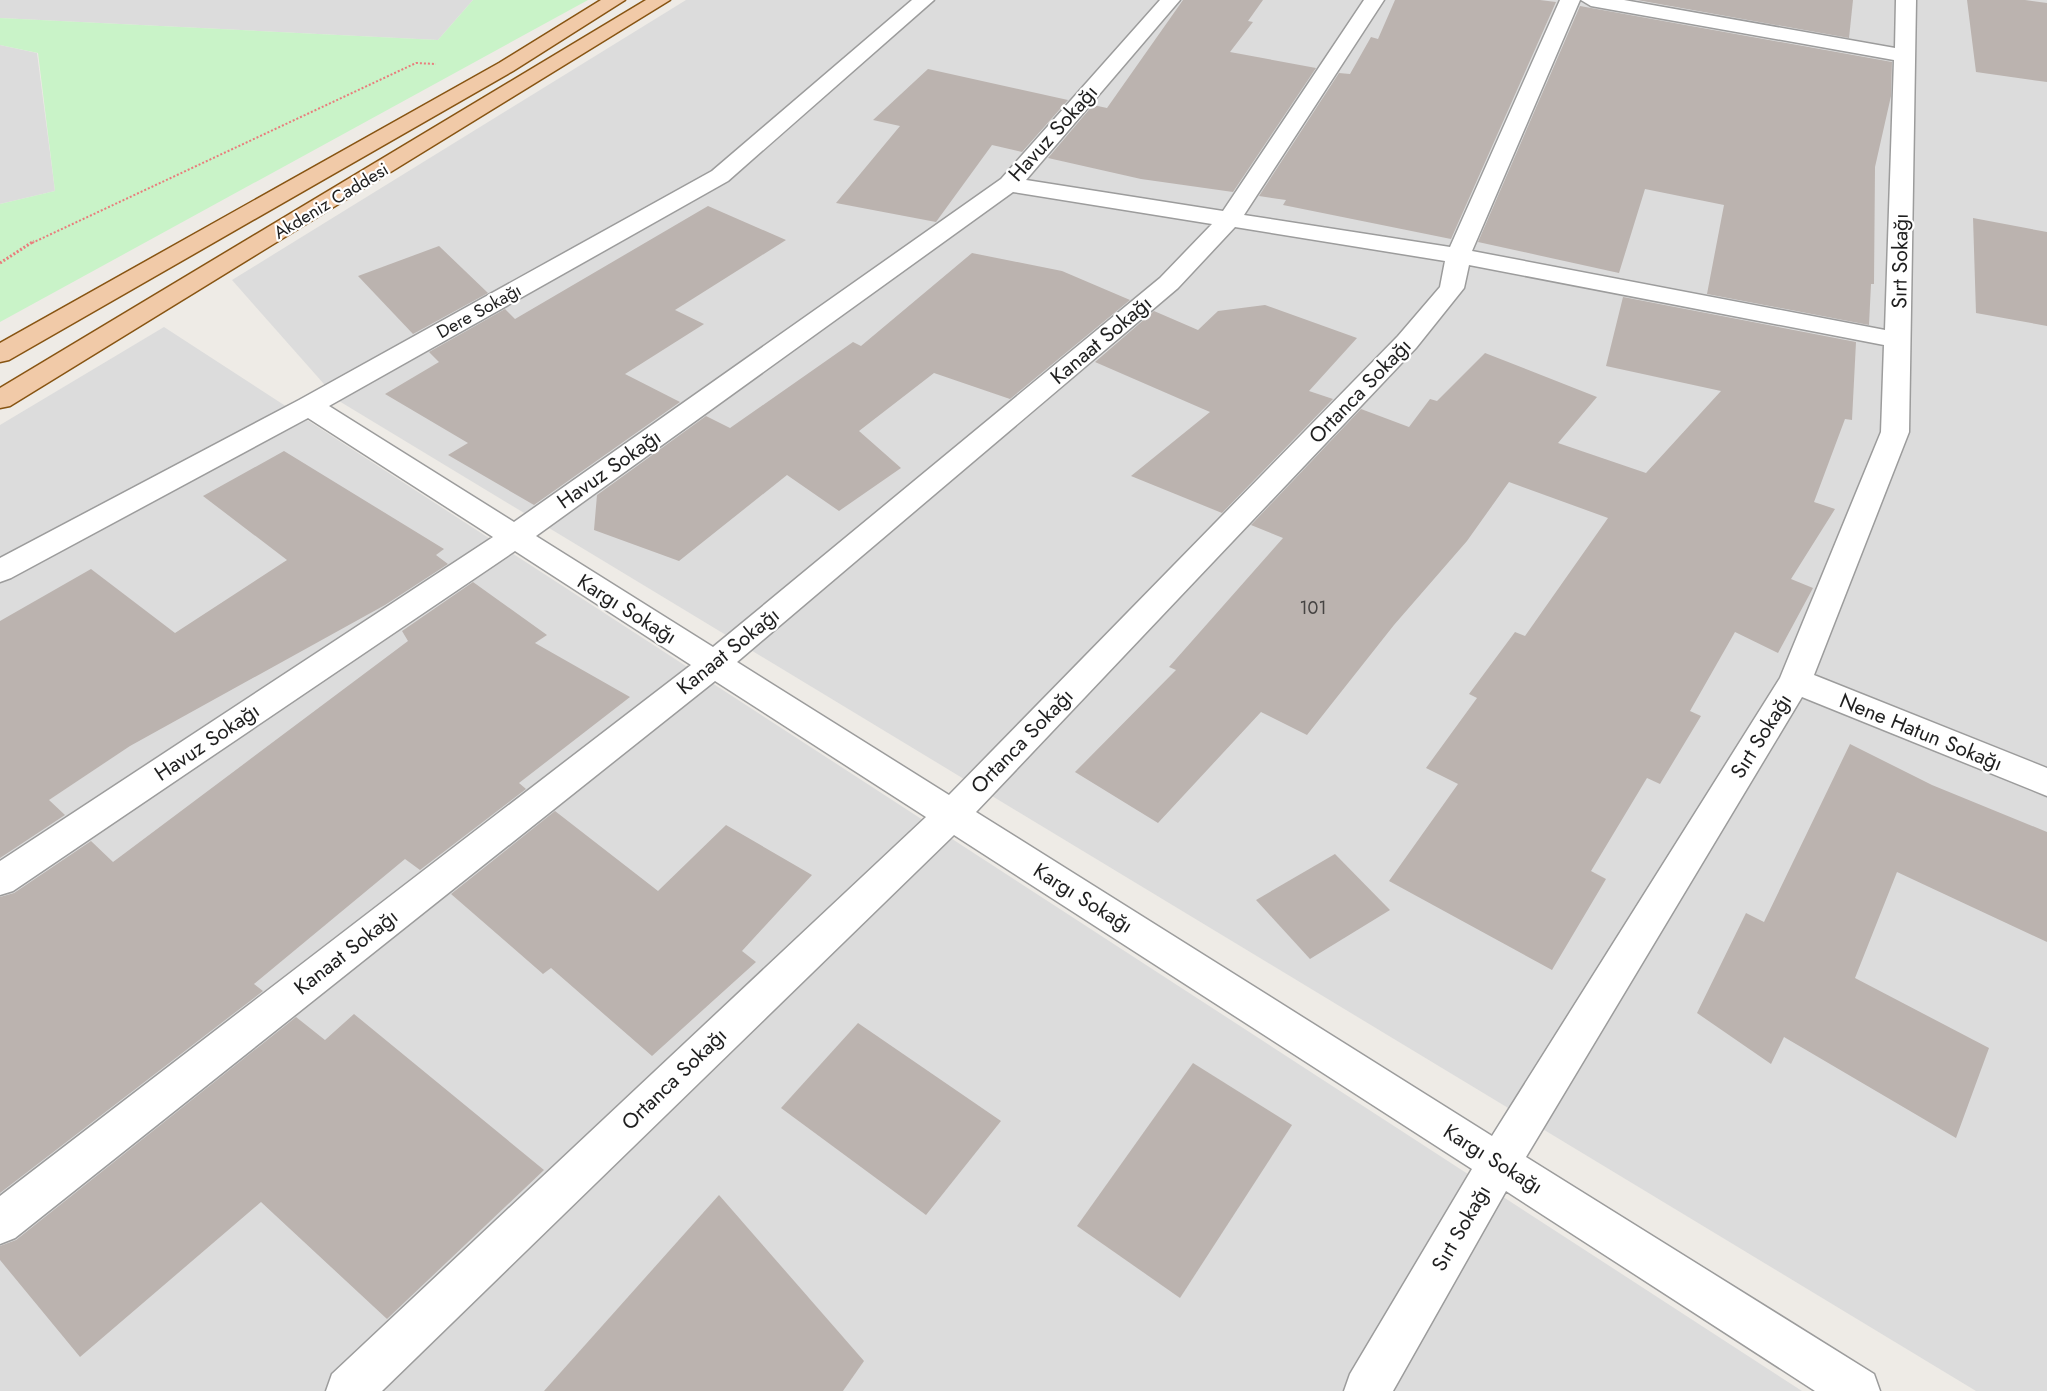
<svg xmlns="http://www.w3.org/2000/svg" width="2047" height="1391" viewBox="0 0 2047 1391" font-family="Jost,sans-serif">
<rect width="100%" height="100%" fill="#eeebe6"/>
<g fill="#dcdcdc">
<polygon points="0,0 473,0 438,40 0,18"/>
<polygon points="686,0 2047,0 2047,1391 1976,1391 339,401 232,280"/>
<polygon points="0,45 37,53 55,191 0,204"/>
<polygon points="164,327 1802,1391 0,1391 0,425"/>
</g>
<polygon fill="#c9f3c8" points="473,0 588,0 0,322 0,204 55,191 38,53 0,45 0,18 438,40"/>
<g fill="#bbb3af">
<polygon points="1183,0 1263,0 1248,21 1253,22 1230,52 1316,68 1233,192 1141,179 1048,158 1093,105 1107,108"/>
<polygon points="1395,0 1540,0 1556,2 1451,239 1283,205 1286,200 1259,196 1339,73 1350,74 1371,37 1378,39"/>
<polygon points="1637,0 1853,0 1849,38"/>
<polygon points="1967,0 2025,0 2047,3 2047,82 1976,72"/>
<polygon points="1580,6 1892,62 1891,96 1875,167 1874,284 1871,284 1869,325 1707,294 1724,205 1645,189 1619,273 1478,242"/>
<polygon points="928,69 1068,100 1022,152 992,145 936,222 836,203 900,126 873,120"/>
<polygon points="708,206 786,240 675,310 704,324 625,374 680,402 534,505 448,455 468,443 385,394 439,362 429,352 505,309 515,319"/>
<polygon points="1973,218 2047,232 2047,326 1976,313"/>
<polygon points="439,246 488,293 413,334 358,276"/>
<polygon points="972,253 1062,271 1130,300 1010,399 934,373 859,431 901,468 839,511 787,475 679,561 594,530 597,495 706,416 730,428 853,342 861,346"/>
<polygon points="1623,297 1856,342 1852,420 1845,419 1814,502 1835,509 1791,579 1813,588 1778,653 1735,632 1690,711 1701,716 1660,784 1647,778 1591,871 1606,879 1552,970 1389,881 1458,784 1426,768 1477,698 1469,694 1515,632 1525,636 1608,518 1509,482 1467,541 1394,625 1307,735 1261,712 1158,823 1075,772 1176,670 1169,667 1283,538 1251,525 1361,409 1409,427 1430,399 1437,401 1485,353 1597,397 1558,443 1646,473 1721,391 1606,366"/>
<polygon points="1265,305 1357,338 1309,391 1333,399 1222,513 1131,476 1210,412 1095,362 1154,311 1198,330 1218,311"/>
<polygon points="284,451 444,549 436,555 448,564 385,605 130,746 49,800 65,815 0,858 0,621 91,569 175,633 287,560 203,496"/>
<polygon points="473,582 547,635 535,643 630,697 519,783 526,789 420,870 405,859 254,984 263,991 0,1193 0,897 14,893 91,841 113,862 408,641 402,631"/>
<polygon points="1850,744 1932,785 2047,832 2047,942 1897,872 1855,978 1989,1048 1956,1138 1784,1037 1771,1064 1697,1013 1746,913 1764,922"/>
<polygon points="555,811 658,891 726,825 812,875 742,951 756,962 652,1056 551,968 543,974 451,894"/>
<polygon points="1335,854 1390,910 1310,959 1256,900"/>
<polygon points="354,1014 544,1170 387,1319 261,1202 80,1357 0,1260 0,1246 16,1240 296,1017 325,1040"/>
<polygon points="858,1023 1001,1121 926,1215 781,1108"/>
<polygon points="1193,1063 1292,1125 1180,1298 1077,1226"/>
<polygon points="719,1195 864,1361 843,1391 544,1391"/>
</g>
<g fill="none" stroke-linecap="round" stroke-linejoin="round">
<g stroke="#9c9c9c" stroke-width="3">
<path id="street" d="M 912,0 L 934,0 L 728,181 L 329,406 L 514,522 L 1001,179 L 1160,0 L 1180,0 L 1026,180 L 1223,211 L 1364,0 L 1384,0 L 1244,215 L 1450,247 L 1560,0 L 1580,0 L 1472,251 L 1885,330 L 1894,60 L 1591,6 L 1581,0 L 1624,0 L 1895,48 L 1896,0 L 1916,0 L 1909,432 L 1814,675 L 2047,768 L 2047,796 L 1802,697 L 1526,1157 L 1874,1374 L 1880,1391 L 1815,1391 L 1506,1191 L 1393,1391 L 1344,1391 L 1350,1374 L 1472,1169 L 954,835 L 382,1391 L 326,1391 L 332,1374 L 926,817 L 715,681 L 15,1238 L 0,1244 L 0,1196 L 691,665 L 515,551 L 13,891 L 0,895 L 0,861 L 493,537 L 308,418 L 11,578 L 0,582 L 0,558 L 299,400 L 712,171 ZM 1013,192 L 1212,224 L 1160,278 L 713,647 L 536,536 ZM 1235,227 L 1445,261 L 1440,287 L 1398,336 L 949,795 L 737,662 L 1178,288 ZM 1469,265 L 1884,345 L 1881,432 L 1780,678 L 1492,1136 L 976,812 L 1416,348 L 1464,288 Z"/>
</g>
<g stroke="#875412" stroke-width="3">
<g id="primary">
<polygon points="601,0 625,0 513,71 9,360 0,362 0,343 499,63"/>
<polygon points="646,0 670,0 10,406 0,408 0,388"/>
</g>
</g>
<polyline stroke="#e97c7c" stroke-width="2" stroke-dasharray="2 2" stroke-linecap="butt" points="32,243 416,63 436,64"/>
<polyline stroke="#e97c7c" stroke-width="3" stroke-dasharray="2 2" stroke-linecap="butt" points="0,263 34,241"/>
<use href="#street" fill="#fff" fill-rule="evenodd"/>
<use href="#primary" fill="#f1caa8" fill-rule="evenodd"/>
</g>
<g text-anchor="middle" stroke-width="4.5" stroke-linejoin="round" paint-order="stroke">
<g font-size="18" fill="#1f1f1f" stroke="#fff">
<text transform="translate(331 201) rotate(-31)" y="6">Akdeniz Caddesi</text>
<text transform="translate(479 311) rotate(-29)" y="6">Dere Sokağı</text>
</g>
<g font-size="18" fill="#464443">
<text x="1313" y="614">101</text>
</g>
<g font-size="21" fill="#1f1f1f" stroke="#fff">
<text transform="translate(1053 133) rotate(-48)" y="7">Havuz Sokağı</text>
<text transform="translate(1900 261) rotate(-89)" y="7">Sırt Sokağı</text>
<text transform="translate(1101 340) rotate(-40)" y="7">Kanaat Sokağı</text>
<text transform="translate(1360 391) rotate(-46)" y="7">Ortanca Sokağı</text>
<text transform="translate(609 469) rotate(-35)" y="7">Havuz Sokağı</text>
<text transform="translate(627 609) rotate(32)" y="7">Kargı Sokağı</text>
<text transform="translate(728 651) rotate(-39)" y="7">Kanaat Sokağı</text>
<text transform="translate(1921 732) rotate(22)" y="7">Nene Hatun Sokağı</text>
<text transform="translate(1761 736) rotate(-58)" y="7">Sırt Sokağı</text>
<text transform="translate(1022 741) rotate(-46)" y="7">Ortanca Sokağı</text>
<text transform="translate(207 742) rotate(-34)" y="7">Havuz Sokağı</text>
<text transform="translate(1083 898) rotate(32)" y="7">Kargı Sokağı</text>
<text transform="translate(346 952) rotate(-38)" y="7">Kanaat Sokağı</text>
<text transform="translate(674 1079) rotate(-44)" y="7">Ortanca Sokağı</text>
<text transform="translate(1493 1159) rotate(32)" y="7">Kargı Sokağı</text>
<text transform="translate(1461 1228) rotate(-60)" y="7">Sırt Sokağı</text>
</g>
</g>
</svg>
